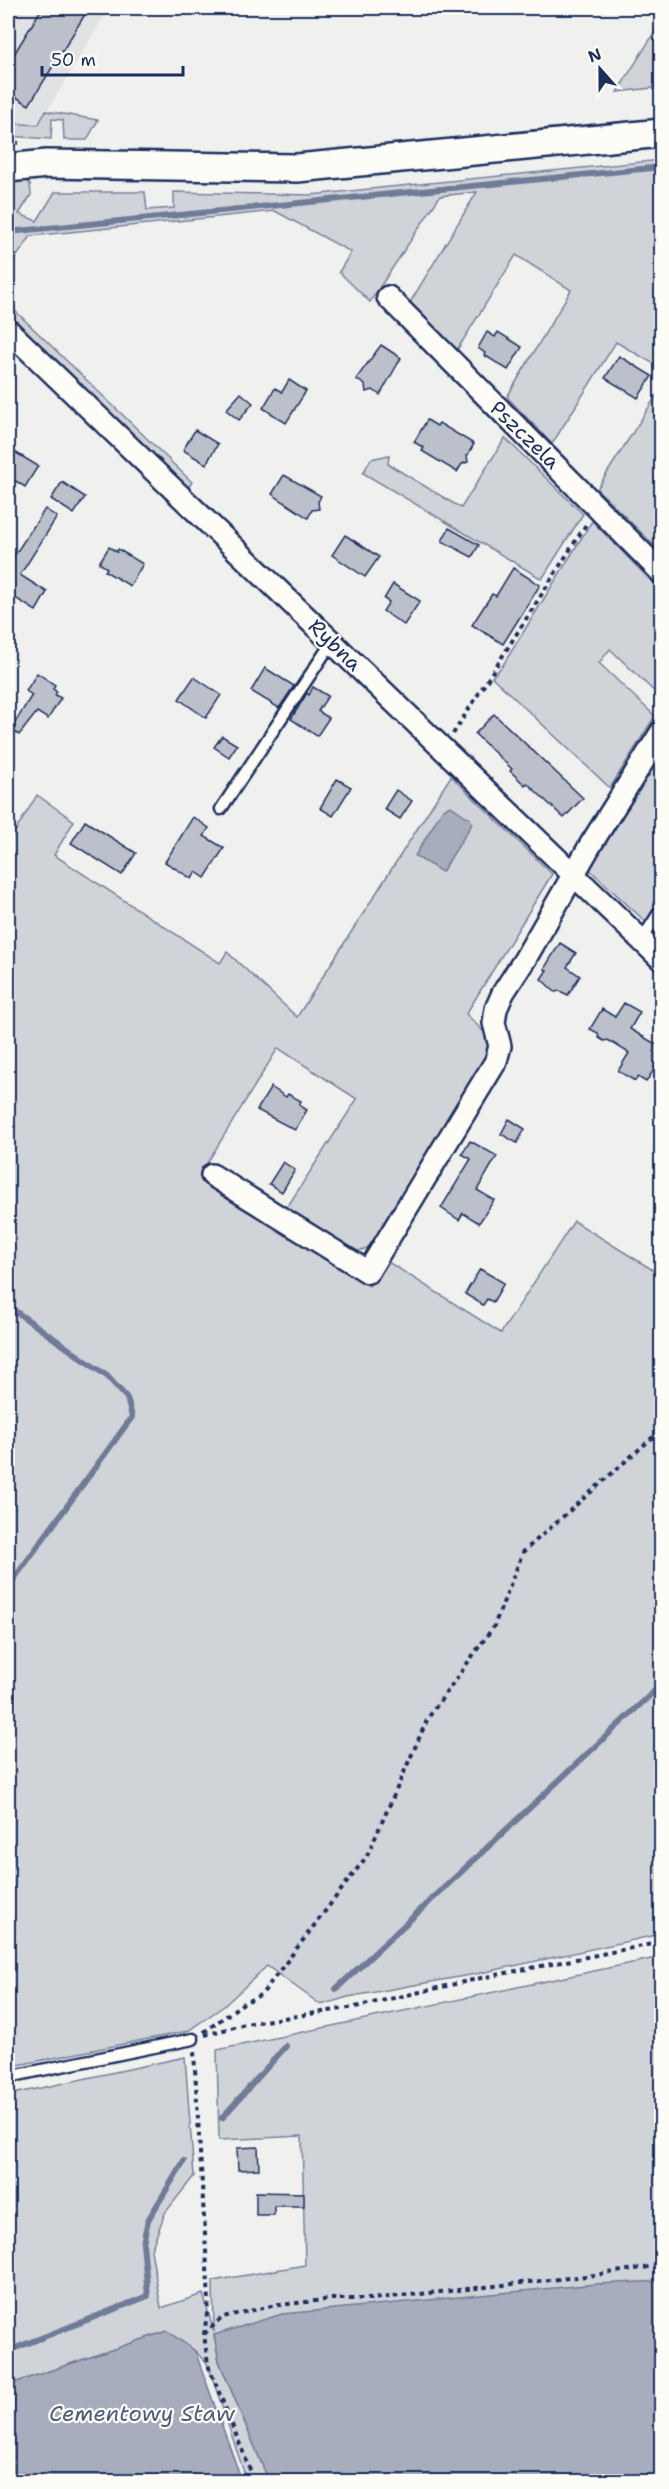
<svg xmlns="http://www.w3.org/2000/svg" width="669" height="2489" viewBox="0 0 669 2489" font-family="'Shantell Sans',sans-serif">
<rect width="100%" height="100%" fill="#f0f0ee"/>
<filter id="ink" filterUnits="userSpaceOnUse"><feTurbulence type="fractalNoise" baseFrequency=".0167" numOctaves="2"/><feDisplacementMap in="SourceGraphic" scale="12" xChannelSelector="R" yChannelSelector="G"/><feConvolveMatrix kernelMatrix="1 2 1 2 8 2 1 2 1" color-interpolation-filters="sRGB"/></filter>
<g filter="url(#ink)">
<polygon fill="#e0e2e3" points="8,8 109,8 39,125 8,123"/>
<g fill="#d0d3d8" stroke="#76819b" stroke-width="1.5">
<polygon points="661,22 661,87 617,92"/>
<polygon points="46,111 98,120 87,140 64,140 63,120 52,119 51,139 8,136 8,123 38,125"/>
<polygon points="661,160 661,368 616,342 552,444 507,397 571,290 516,255 457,350 409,304 477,192 440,196 370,302 339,272 351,252 275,211 31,236 8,269 8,178 22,177 30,184 31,195 19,214 37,221 55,192 145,192 147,210 174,208 174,192 310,195"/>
<polygon points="8,304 192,482 188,488 182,486 8,318"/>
<polygon points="661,388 662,552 661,552 597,489"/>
<polygon points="505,438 583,514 542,579 363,473 371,459 389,455 388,464 461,508"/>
<polygon points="592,521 661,591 661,698 610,649 599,663 655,716 610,788 492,677 503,665"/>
<polygon points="661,746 661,899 647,923 587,867"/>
<polygon points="451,776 552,874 466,1014 492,1040 493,1052 376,1239 367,1248 350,1254 284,1212 357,1099 278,1048 199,1176 369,1286 385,1260 501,1333 574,1221 661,1275 661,1934 481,1973 348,1997 321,2005 267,1966 224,2006 188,2031 8,2067 8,843 37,795 74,821 54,855 220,963 227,952 297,1017"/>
<polygon points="661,1957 661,2287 214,2335 219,2361 269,2481 247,2481 208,2365 195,2351 167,2331 8,2385 8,2095 185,2057 194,2176 165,2213 151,2250 161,2308 203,2294 214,2332 213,2281 305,2265 302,2136 219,2140 217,2050"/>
</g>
<g fill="#a7adbd" stroke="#6f7b97" stroke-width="1.5">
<polygon points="451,806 470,819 472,824 442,872 415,856 443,809"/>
<polygon points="661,2281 661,2481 269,2481 219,2361 214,2335 282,2314 596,2284"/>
<polygon points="167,2331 195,2351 242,2481 8,2481 8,2385"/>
</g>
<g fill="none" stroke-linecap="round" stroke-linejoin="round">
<g stroke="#6f7b97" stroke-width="6">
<polyline points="8,232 662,167"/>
<polyline points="8,1306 107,1376 127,1398 132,1417 8,1587"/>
<polyline points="336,1989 662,1684"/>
<polyline points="222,2118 286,2046"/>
<polyline points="8,2351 148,2296 143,2243 148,2220 184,2161"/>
</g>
</g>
<g fill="#bbc0ca" stroke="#1b2f5e" stroke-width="1.5">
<polygon points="42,8 89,8 29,105 8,92 8,64"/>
<polygon points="487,332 495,337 498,332 522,347 508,370 484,355 485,353 478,348"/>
<polygon points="381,345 401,358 380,395 373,390 366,392 365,385 356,379"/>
<polygon points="619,356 652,376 638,398 605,378"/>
<polygon points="289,380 306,391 286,423 263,408 275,388 282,392"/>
<polygon points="241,393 253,403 239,420 226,410"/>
<polygon points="427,420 437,426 439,423 474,444 467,456 468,462 462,464 457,472 422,451 424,448 414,442"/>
<polygon points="195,430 218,444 206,464 183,450"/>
<polygon points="13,451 38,466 25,487 8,476 8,460"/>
<polygon points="284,475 321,496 318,502 319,509 312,510 308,518 272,494"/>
<polygon points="62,482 85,497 74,514 51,499"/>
<polygon points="45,509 57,517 20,575 47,592 36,611 9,594 8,596 8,565"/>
<polygon points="449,528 479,545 472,557 442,541"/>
<polygon points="345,535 379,557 365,577 332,555"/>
<polygon points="109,547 117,552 118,549 143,564 130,586 105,571 107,568 99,563"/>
<polygon points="513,568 540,585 503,644 472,625 492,594 496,596"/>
<polygon points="393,584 420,601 404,625 383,611 389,602 384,599"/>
<polygon points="265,668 294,686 279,708 251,691"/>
<polygon points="37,673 55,685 53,689 57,692 55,695 61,698 48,719 37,712 19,735 11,729 32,695 26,691"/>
<polygon points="194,677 221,695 206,718 179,699"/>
<polygon points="313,687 328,696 318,711 329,718 317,736 291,719 307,693 309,695"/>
<polygon points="494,714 583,798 564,818 527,783 525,785 510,771 512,769 475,734"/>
<polygon points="222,736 237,745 229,757 214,747"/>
<polygon points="337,779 351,787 333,816 320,808"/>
<polygon points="396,790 412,801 400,819 384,809"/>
<polygon points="193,817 209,828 204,836 224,848 205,878 196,872 192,879 165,862"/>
<polygon points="85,821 136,853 122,875 71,843"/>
<polygon points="560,943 576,953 567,967 580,976 568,995 560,991 555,992 541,979 547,970 544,969"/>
<polygon points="624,1003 640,1012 630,1029 662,1048 662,1057 646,1082 638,1077 635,1081 618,1071 629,1053 608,1040 604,1041 599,1038 598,1033 590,1029 602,1009 615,1017"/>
<polygon points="271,1087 286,1097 288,1094 301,1101 299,1105 307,1110 295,1130 257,1110"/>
<polygon points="509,1119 525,1129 517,1143 501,1134"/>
<polygon points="470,1141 497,1156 477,1190 494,1200 479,1223 463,1213 459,1220 441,1208 471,1159 462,1154"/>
<polygon points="283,1162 295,1170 282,1192 269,1184"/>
<polygon points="480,1269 504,1283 493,1302 487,1299 483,1305 465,1294"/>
<polygon points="258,2147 259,2169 238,2170 237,2148"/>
<polygon points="256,2192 304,2193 304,2206 274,2206 274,2215 256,2215"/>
</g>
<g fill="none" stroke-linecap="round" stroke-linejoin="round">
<g stroke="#1b2f5e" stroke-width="15">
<g id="service">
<polyline points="221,809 332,642"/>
<polyline points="641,941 662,908"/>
<polyline points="8,2077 193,2039"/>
</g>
</g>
<g stroke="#1b2f5e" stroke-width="26">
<g id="minor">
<polyline points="388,297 662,573"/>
<polyline points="8,330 662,960"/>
<polyline points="212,1175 368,1272 496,1061 500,1046 494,1023 496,1009 503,993 525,959 591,844 662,731"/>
</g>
</g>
<g stroke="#1b2f5e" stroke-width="32">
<polyline id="tertiary" points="8,168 47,164 297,168 662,133"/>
</g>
<g stroke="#1b2f5e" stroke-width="4" stroke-dasharray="4.5 4.5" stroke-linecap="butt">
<polyline points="8,142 19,143"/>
<polyline points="453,734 587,523"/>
<polyline points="204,2032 242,2004 262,1994 367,1856 428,1718 494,1626 523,1552 662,1429"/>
<polyline points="205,2035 245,2024 355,2007 481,1978 662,1942"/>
<polyline points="194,2052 209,2301 204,2334 208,2365 255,2482"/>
<polyline points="204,2334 223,2317 271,2306 332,2299 370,2299 440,2292 595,2275 662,2265"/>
</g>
<use href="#service" stroke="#fdfcf7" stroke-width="10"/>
<use href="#minor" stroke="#fdfcf7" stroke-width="21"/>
<use href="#tertiary" stroke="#fdfcf7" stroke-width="27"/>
</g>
</g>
<g text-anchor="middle" stroke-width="4.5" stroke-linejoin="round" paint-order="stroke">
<g font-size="21" fill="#1b2f5e" stroke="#fdfcf7">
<text transform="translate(525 435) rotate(44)" y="7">Pszczela</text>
<text transform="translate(335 645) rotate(44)" y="7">Rybna</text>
</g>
<g font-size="22" font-style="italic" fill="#4c5b7f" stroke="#fdfcf7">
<text x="142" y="2421">Cementowy Staw</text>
</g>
</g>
<rect width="669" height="2489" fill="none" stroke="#fdfcf7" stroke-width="30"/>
<rect x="15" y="15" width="639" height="2459" fill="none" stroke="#1b2f5e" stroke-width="2" filter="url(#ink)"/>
<g transform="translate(600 69) rotate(339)" stroke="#fdfcf7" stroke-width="4.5" paint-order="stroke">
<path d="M0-4.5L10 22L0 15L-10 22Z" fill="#1b2f5e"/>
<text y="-9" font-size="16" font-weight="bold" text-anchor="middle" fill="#1b2f5e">N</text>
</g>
<path d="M42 66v9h141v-9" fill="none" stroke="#1b2f5e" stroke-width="3"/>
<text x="51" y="66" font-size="18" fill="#1b2f5e" stroke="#fdfcf7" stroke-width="4.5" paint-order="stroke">50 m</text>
</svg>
